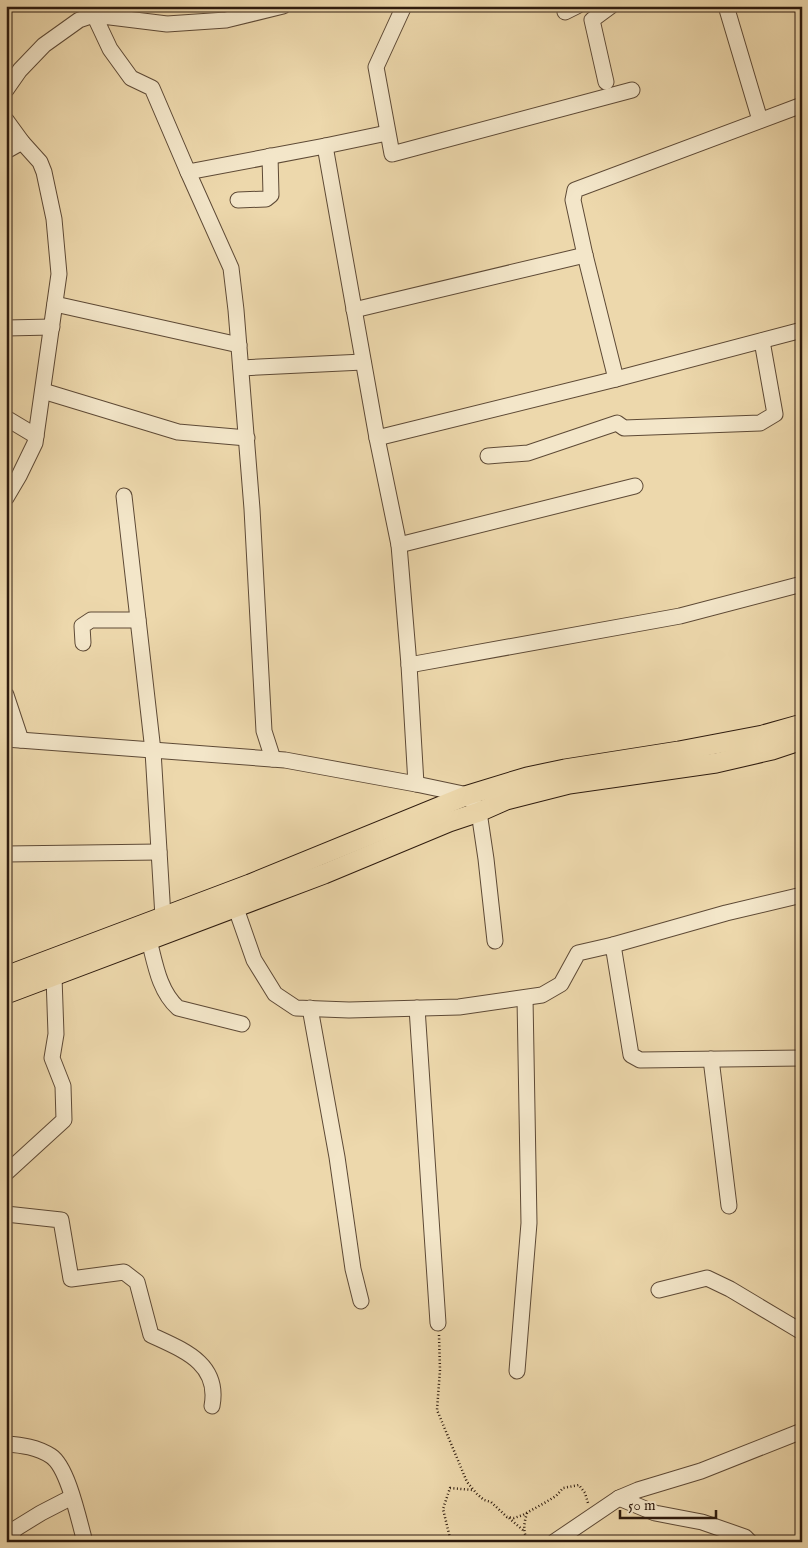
<svg xmlns="http://www.w3.org/2000/svg" width="808" height="1548" viewBox="0 0 808 1548" font-family="'IM FELL English',serif">
<rect width="100%" height="100%" fill="#edd8ac"/>
<filter id="stains"><feTurbulence type="fractalNoise" baseFrequency=".004" numOctaves="4"/><feColorMatrix values="0 0 0 0 .2 0 0 0 0 .09 0 0 0 0 .02 0 0 0 .5 -.17"/></filter>
<radialGradient id="worn" r=".72"><stop offset=".6" stop-color="#630" stop-opacity="0"/><stop offset="1" stop-color="#630" stop-opacity=".3"/></radialGradient>
<g fill="none" stroke-linecap="round" stroke-linejoin="round">
<g stroke="#5e4a36" stroke-width="17">
<g id="minor">
<polyline points="283,6 226,20 167,24 94,15 110,49 131,78 152,88 188,172 325,146 377,438 399,545 409,665 416,784"/>
<polyline points="404,6 376,67 392,154 632,90"/>
<polyline points="726,6 760,120"/>
<polyline points="565,12 577,6"/>
<polyline points="606,82 592,20 611,6"/>
<polyline points="6,90 20,70 44,45 79,20 94,15"/>
<polyline points="6,120 22,142 40,162 44,172 54,219 59,274 35,443 19,476 6,498"/>
<polyline points="325,146 387,133"/>
<polyline points="6,151 22,142"/>
<polyline points="188,172 231,268 236,310 252,509 264,731 273,759"/>
<polyline points="238,200 266,199 271,195 270,156"/>
<polyline points="55,304 239,345"/>
<polyline points="354,310 585,255"/>
<polyline points="6,328 52,327"/>
<polyline points="241,368 363,362"/>
<polyline points="616,379 585,255 573,200 575,190 802,105"/>
<polyline points="43,391 178,432 247,438"/>
<polyline points="6,418 36,436"/>
<polyline points="377,438 616,379 802,330"/>
<polyline points="488,456 528,453 617,423 624,428 760,423 775,414 762,341"/>
<polyline points="124,496 153,751 163,917"/>
<polyline points="399,545 635,486"/>
<polyline points="83,643 82,626 91,620 138,620"/>
<polyline points="409,665 680,616 802,584"/>
<polyline points="6,695 21,740"/>
<polyline points="6,739 285,760 416,784 468,795 479,812 486,859 495,941"/>
<polyline points="6,854 159,852"/>
<polyline points="232,897 254,960 275,994 296,1008 349,1010 459,1007 542,995 561,984 578,953 613,945 631,1055 640,1060 802,1058"/>
<path d="M 149,940 C 155,963 159,991 178,1008 L 242,1024"/>
<polyline points="613,945 726,913 802,895"/>
<polyline points="310,1008 337,1157 353,1269 361,1301"/>
<polyline points="417,1008 438,1323"/>
<polyline points="711,1059 729,1206"/>
<polyline points="6,1173 64,1120 63,1086 52,1058 56,1034 54,977"/>
<path d="M 6,1214 L 61,1220 L 71,1279 L 124,1272 L 137,1282 L 151,1335 C 183,1350 220,1363 212,1406"/>
<polyline points="659,1290 707,1278 730,1289 802,1332"/>
<polyline points="517,1371 529,1223 525,998"/>
<path d="M 6,1444 C 22,1445 37,1447 51,1456 C 68,1467 79,1521 85,1542"/>
<polyline points="619,1498 655,1513 702,1522 745,1537 750,1542"/>
<polyline points="9,1542 15,1529 41,1513 72,1497"/>
<polyline points="554,1542 619,1498 638,1490 701,1471 802,1431"/>
</g>
</g>
<g stroke="#2e1b0e" stroke-width="21">
<g id="major">
<polyline points="6,976 250,884 468,795 527,777 565,769 679,751 763,735 802,724"/>
<polyline points="6,994 324,874 449,822 479,812 506,800 569,784 716,763 772,750 802,740"/>
</g>
</g>
<g stroke="#2e1b0e" stroke-width="2.5" stroke-dasharray="1 2.5" stroke-linecap="butt">
<polyline points="439,1335 440,1370 437,1410 467,1482 477,1494 484,1500 491,1502 507,1517 514,1518 523,1515 546,1502 556,1496 563,1488 579,1485 585,1493 588,1503"/>
<path d="M 527,1513 C 524,1523 522,1533 529,1542"/>
<polyline points="509,1518 524,1531"/>
<polyline points="451,1542 443,1509 450,1488 473,1490"/>
</g>
<use href="#minor" stroke="#f3e6c9" stroke-width="15"/>
<use href="#major" stroke="#edd8ac" stroke-width="19"/>
</g>
<rect width="808" height="1548" fill="none" stroke="#edd8ac" stroke-width="25"/>
<rect x="8" y="8" width="793" height="1533" fill="none" stroke="#2e1b0e" stroke-width="2.5"/>
<rect x="12" y="12" width="783" height="1523" fill="none" stroke="#2e1b0e"/>
<path d="M620 1510v8h96v-8" fill="none" stroke="#2e1b0e" stroke-width="2.5"/>
<text x="628" y="1510" font-size="15" fill="#2e1b0e" stroke="#f3e6c9" stroke-width="4" paint-order="stroke">50 m</text>
<rect width="100%" height="100%" filter="url(#stains)"/>
<rect width="100%" height="100%" fill="url(#worn)"/>
</svg>
